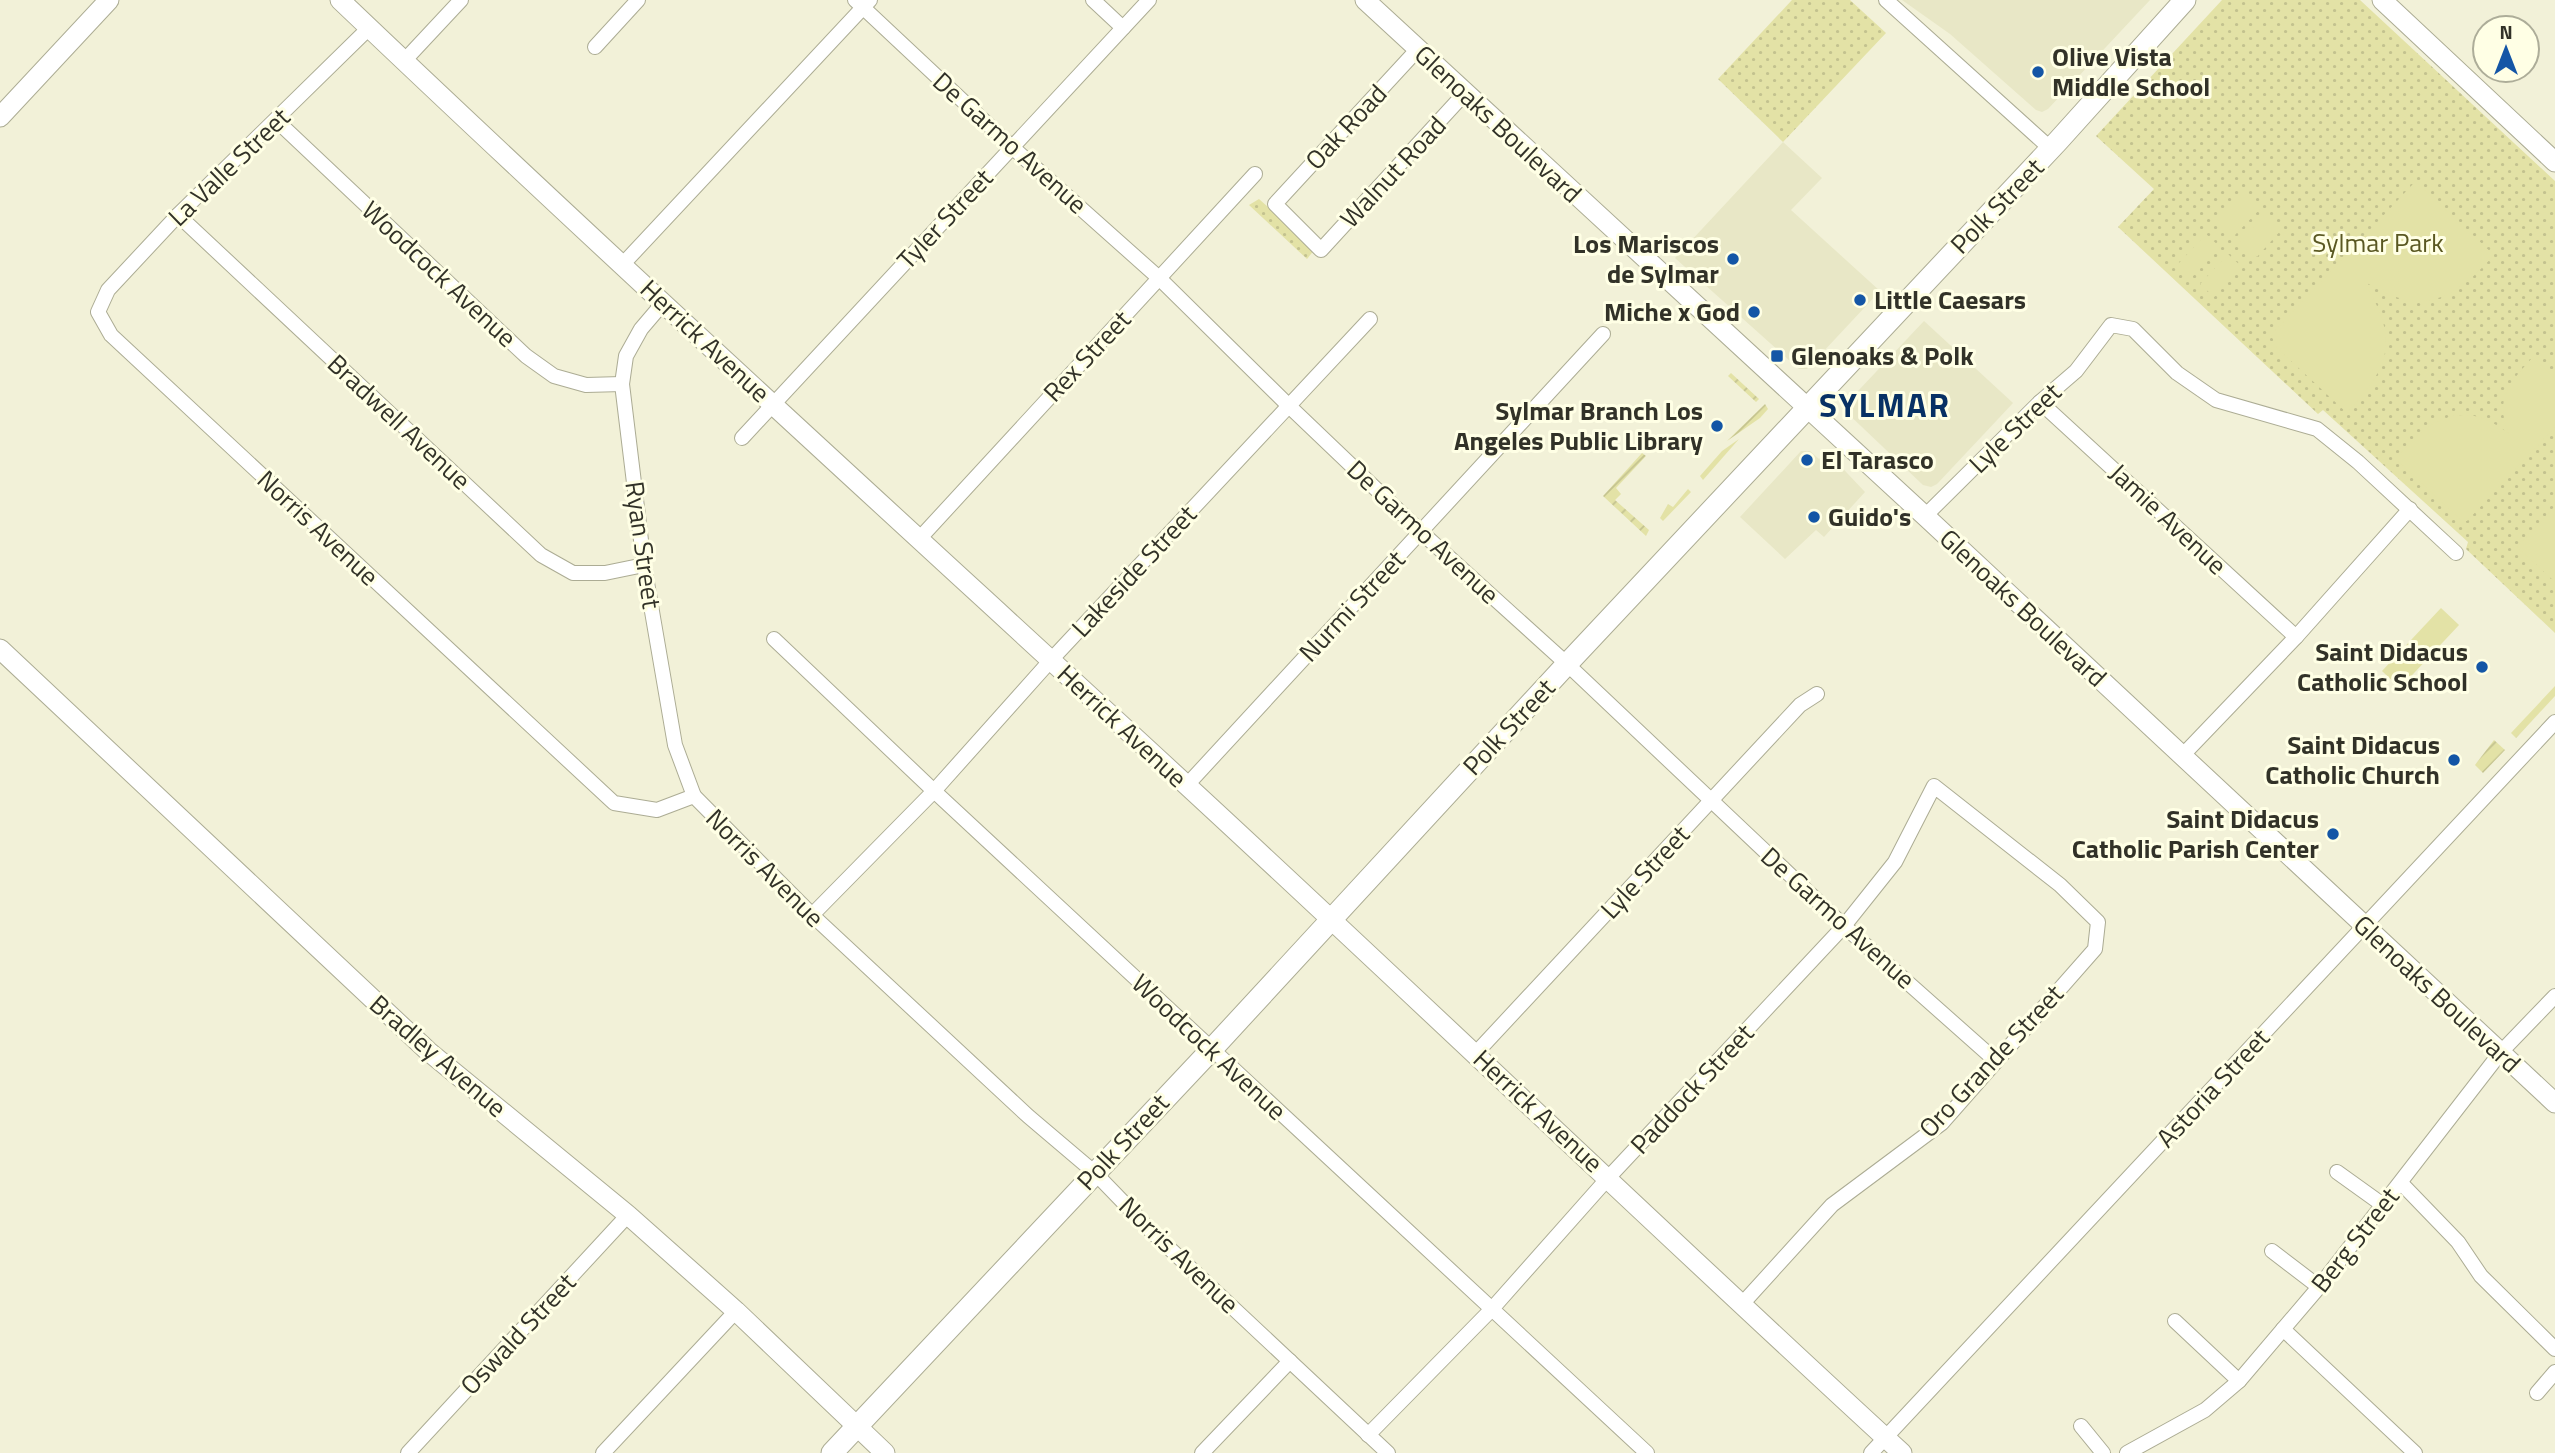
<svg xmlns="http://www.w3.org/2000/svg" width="2555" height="1453" viewBox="0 0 2555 1453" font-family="'Titillium Web',sans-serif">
<defs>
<pattern id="grass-dots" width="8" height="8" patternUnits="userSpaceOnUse" patternTransform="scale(1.75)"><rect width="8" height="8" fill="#e3e2a6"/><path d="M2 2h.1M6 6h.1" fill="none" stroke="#c3c28f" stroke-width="1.8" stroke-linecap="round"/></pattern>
<pattern id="garden-furrows" width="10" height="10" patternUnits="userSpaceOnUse" patternTransform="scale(1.75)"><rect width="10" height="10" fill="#e3e2a6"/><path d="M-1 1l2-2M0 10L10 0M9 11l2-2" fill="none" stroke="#c3c28f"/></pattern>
</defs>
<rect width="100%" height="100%" fill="#f2f1d8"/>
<g fill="#e8e7c6">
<polygon points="1902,0 2150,0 2048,109 2042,112 2036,110 1950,34"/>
<polygon points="1783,142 1822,178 1791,210 1880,291 1807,369 1799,369 1675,258"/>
<polygon points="1924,321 2013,403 1937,484 1931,487 1923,485 1842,408"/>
<polygon points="1801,451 1810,451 1819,459 1824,454 1831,456 1865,492 1824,537 1816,530 1785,559 1740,517"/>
</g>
<g fill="url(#grass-dots)">
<polygon points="1792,0 1850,0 1886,33 1783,142 1718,79"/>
<polygon points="2222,0 2360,0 2555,181 2555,633 2466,549 2468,542 2323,410 2318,414 2118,227 2154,189 2096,136"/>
<polygon points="1259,199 1315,249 1307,259 1249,205"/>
</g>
<g fill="url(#garden-furrows)">
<polygon points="1731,373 1759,399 1756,402 1728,376"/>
<polygon points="1765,404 1768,409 1760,418 1727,441"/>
<polygon points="1739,439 1703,480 1700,476 1722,451"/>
<polygon points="1642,453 1646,456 1616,488 1621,494 1615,500 1649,530 1646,536 1603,496"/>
<polygon points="1688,489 1691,492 1663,521 1660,518 1668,504 1673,507"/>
<polygon points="2555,686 2555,696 2516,738 2511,733"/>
<polygon points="2494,740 2505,750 2483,773 2475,765"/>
</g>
<g fill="#e3e2a6">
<path d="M 2413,184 L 2418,184 L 2494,255 C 2466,286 2438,312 2393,296 C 2382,292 2373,286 2363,281 C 2399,337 2392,365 2347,413 L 2277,348 L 2271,335 Z"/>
<polygon points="2244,194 2260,209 2234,236 2218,221"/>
<polygon points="2266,214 2282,229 2257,257 2240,242"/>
<polygon points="2206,234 2220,247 2192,277 2178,264"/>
<polygon points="2228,254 2242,267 2214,297 2200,284"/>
<path d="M 2533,357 L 2555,379 L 2555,427 L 2467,521 L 2462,521 L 2396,459 C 2428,419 2464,397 2509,434 C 2494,399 2510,382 2533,357 Z"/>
<polygon points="2555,506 2555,582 2517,547"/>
<polygon points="2441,608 2459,625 2400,688 2382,671"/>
</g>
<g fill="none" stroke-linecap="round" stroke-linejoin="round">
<g stroke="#acac94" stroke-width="16">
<g id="street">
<polyline points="855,0 1012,147 1159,278 1289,406 1421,532 1567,664 1844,926 1995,1060"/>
<polyline points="1093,0 1123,28"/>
<polyline points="1886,0 2051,149"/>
<polyline points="369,28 178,215 108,290 98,312 111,335 614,803 657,810 694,796 812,915 1028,1116 1094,1172 1153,1233 1388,1453"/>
<polyline points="595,47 638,0"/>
<polyline points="1417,50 1275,204 1321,250 1465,93"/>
<polyline points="404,61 461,0"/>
<polyline points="277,121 526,356 554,376 586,385 622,384"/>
<polyline points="178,215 541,555 573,573 605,573 644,565"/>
<polyline points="623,264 870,0"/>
<polyline points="664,302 641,329 626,356 622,384 644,565 675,745 694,796"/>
<polyline points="2040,402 2296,637"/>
<polyline points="742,438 1149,0"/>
<polyline points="1925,516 2040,402 2076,371 2111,325 2133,329 2177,373 2216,400 2317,429 2358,462 2456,553"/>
<polyline points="920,538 1255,174"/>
<polyline points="774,639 934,791 1647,1453"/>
<polyline points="2181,757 2296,637 2410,509"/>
<polyline points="1187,785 1603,334"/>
<polyline points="812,915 934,791 1051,660 1370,319"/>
<polyline points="1476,1053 1800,705 1817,694"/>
<polyline points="2337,1172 2383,1205"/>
<polyline points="2401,1183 2458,1242 2481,1276 2555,1349"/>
<polyline points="2272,1251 2319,1287"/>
<polyline points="2175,1321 2239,1381"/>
<polyline points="2283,1329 2415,1453"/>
<polyline points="2537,1393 2555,1372"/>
<polyline points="2081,1426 2103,1453"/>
<polyline points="1368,1435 1491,1310 1609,1177 1844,926 1895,862 1934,786 2060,885 2098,922 2095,949 1942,1123 1832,1205 1743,1303"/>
<polyline points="408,1453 628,1215"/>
<polyline points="603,1453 736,1311"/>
<polyline points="1202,1453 1290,1361"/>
<polyline points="1871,1453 2555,722"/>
<polyline points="2127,1453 2205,1410 2239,1381 2319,1287 2501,1052 2555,996"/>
</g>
</g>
<g stroke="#acac94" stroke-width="21">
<g id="secondary">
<path d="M 340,0 C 617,264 900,521 1181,780 C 1423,1003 1660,1231 1902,1453"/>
<polyline points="1365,0 1925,516 2555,1103"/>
<polyline points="2382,0 2555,162"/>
<polyline points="0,117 109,0"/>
<polyline points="0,649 428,1051 628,1215 736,1311 885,1453"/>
</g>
</g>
<g stroke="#acac94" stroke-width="23">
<polyline id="primary" points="832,1453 1212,1049 1567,664 2058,141 2185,0"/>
</g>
<use href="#street" stroke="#fff" stroke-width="14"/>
<use href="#secondary" stroke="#fff" stroke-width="19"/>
<use href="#primary" stroke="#fff" stroke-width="21"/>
</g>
<g fill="#1456a6" stroke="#ffffe5" stroke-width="2.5">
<circle cx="2038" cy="72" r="7"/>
<circle cx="1733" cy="259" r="7"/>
<circle cx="1860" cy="300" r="7"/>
<circle cx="1754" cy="312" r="7"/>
<rect x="1770" y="349" width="14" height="14" rx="3.5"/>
<circle cx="1717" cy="426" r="7"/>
<circle cx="1807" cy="460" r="7"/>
<circle cx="1814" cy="517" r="7"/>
<circle cx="2482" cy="667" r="7"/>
<circle cx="2454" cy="760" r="7"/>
<circle cx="2333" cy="834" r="7"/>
</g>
<g text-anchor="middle" stroke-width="6" stroke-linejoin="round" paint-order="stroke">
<g font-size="26" font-weight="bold" fill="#323228" stroke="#ffffe5" text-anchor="end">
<text x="2052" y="66" text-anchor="start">Olive Vista<tspan x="2052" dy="30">Middle School</tspan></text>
<text x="1719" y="253">Los Mariscos<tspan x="1719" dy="30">de Sylmar</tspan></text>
<text x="1874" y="309" text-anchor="start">Little Caesars</text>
<text x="1740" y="321">Miche x God</text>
<text x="1791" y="365" text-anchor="start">Glenoaks &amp; Polk</text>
<text x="1703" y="420">Sylmar Branch Los<tspan x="1703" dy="30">Angeles Public Library</tspan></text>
<text x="1821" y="469" text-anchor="start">El Tarasco</text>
<text x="1828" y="526" text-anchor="start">Guido's</text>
<text x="2468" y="661">Saint Didacus<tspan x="2468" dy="30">Catholic School</tspan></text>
<text x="2440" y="754">Saint Didacus<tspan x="2440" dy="30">Catholic Church</tspan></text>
<text x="2319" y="828">Saint Didacus<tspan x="2319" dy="30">Catholic Parish Center</tspan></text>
</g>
<g font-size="26" fill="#323228" stroke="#ffffe5">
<text transform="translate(1498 124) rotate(43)" y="9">Glenoaks Boulevard</text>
<text transform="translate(1346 127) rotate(-47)" y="9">Oak Road</text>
<text transform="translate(1010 143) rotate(42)" y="9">De Garmo Avenue</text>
<text transform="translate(229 167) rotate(-44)" y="9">La Valle Street</text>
<text transform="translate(1393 172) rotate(-47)" y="9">Walnut Road</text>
<text transform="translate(1997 206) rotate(-46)" y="9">Polk Street</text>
<text transform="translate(945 219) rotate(-47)" y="9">Tyler Street</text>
<text transform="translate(439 274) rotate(43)" y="9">Woodcock Avenue</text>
<text transform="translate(705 341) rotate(43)" y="9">Herrick Avenue</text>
<text transform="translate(1087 356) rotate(-47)" y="9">Rex Street</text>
<text transform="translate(399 422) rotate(43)" y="9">Bradwell Avenue</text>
<text transform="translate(2015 428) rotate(-44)" y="9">Lyle Street</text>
<text transform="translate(2168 519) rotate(43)" y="9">Jamie Avenue</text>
<text transform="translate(318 528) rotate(43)" y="9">Norris Avenue</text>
<text transform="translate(1423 532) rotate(43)" y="9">De Garmo Avenue</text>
<text transform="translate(643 545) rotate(82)" y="9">Ryan Street</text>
<text transform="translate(1134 571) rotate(-47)" y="9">Lakeside Street</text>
<text transform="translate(1352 606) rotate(-47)" y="9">Nurmi Street</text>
<text transform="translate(2023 608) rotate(43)" y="9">Glenoaks Boulevard</text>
<text transform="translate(1122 726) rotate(43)" y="9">Herrick Avenue</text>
<text transform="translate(1509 727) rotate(-47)" y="9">Polk Street</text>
<text transform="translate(765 868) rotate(45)" y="9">Norris Avenue</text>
<text transform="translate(1645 872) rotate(-47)" y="9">Lyle Street</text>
<text transform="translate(1838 918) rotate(42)" y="9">De Garmo Avenue</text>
<text transform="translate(2437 994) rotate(43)" y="9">Glenoaks Boulevard</text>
<text transform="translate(1209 1047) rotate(43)" y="9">Woodcock Avenue</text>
<text transform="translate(438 1056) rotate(41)" y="9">Bradley Avenue</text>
<text transform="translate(1991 1061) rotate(-47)" y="9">Oro Grande Street</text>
<text transform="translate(2213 1088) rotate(-47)" y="9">Astoria Street</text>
<text transform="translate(1692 1089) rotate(-47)" y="9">Paddock Street</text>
<text transform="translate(1538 1111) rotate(43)" y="9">Herrick Avenue</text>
<text transform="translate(1123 1142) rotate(-47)" y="9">Polk Street</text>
<text transform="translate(2355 1240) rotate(-52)" y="9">Berg Street</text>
<text transform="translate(1179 1255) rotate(44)" y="9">Norris Avenue</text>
<text transform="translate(518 1334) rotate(-47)" y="9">Oswald Street</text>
</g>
<g font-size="26" fill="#5a5822" stroke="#ffffe5">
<text x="2378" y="252">Sylmar Park</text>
</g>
<g font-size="33" font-weight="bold" letter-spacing="2" fill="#083164" stroke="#ffffe5">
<text x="1885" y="417">SYLMAR</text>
</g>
</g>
<g transform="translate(2506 49)"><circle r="33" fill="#ffffe5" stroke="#adad99" stroke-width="2"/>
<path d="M0-5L12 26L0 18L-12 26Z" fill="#1456a6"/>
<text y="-10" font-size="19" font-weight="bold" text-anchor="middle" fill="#323228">N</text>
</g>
</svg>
